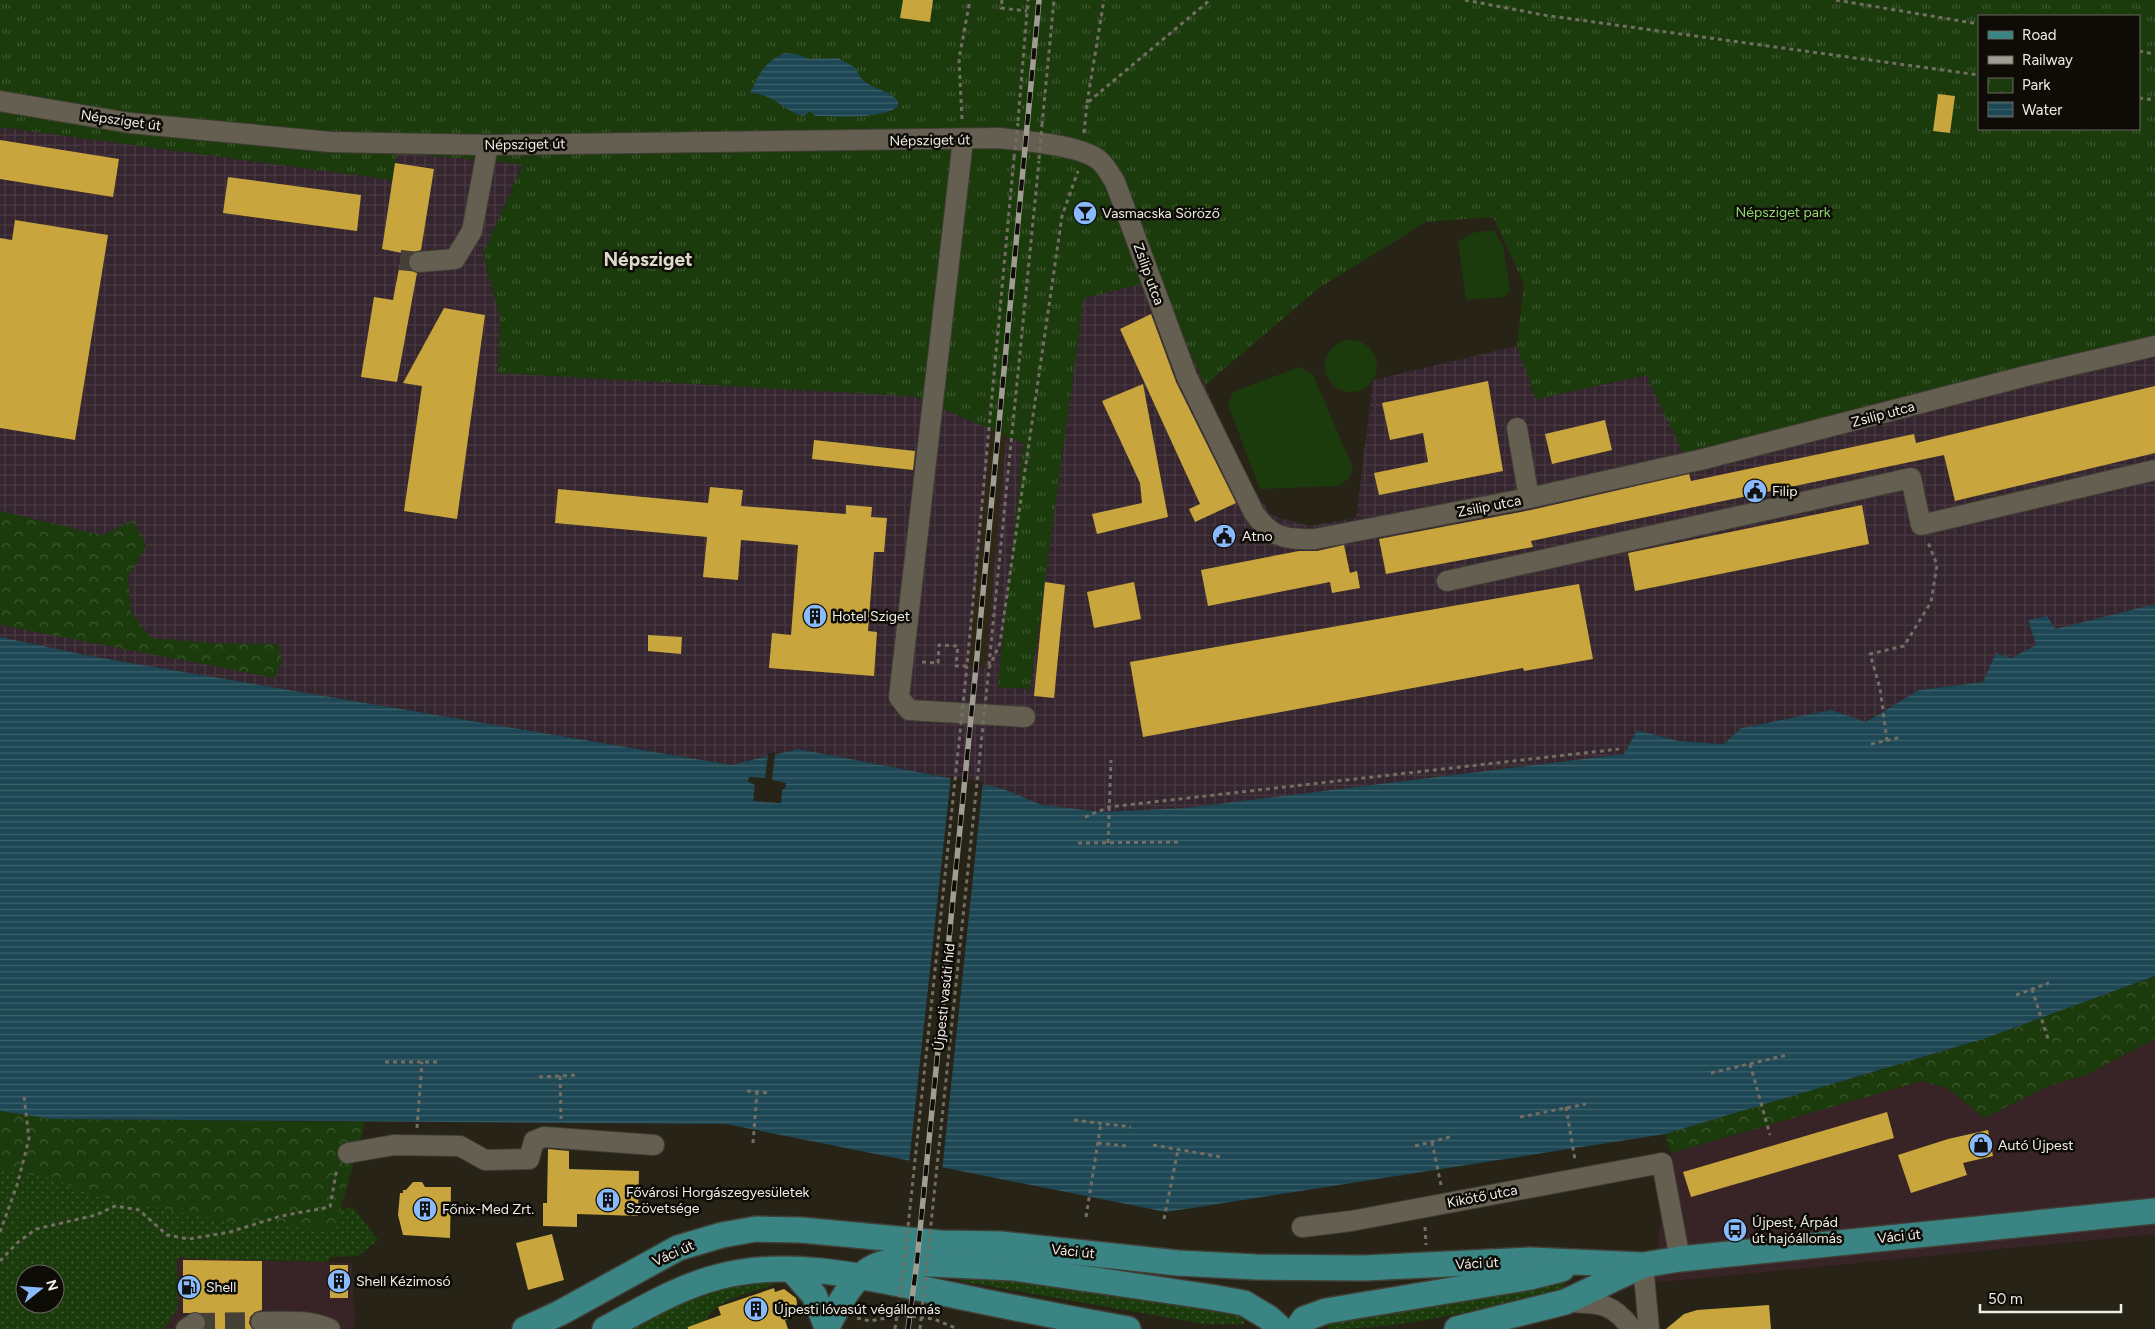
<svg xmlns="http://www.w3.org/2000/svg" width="2155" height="1329" viewBox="0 0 2155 1329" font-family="Figtree,sans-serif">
<defs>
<pattern id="industrial-grid" width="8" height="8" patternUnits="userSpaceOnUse" patternTransform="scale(1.25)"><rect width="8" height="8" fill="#35252e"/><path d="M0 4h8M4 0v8" fill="none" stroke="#493a42"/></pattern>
<pattern id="grass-dots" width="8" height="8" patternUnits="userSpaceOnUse" patternTransform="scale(1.25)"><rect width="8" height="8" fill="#1c3b0c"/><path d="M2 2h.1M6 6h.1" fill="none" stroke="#3d582f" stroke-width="1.8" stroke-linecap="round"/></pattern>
<pattern id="forest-crowns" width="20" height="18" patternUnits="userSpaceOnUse" patternTransform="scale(1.25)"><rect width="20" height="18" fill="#1c3b0c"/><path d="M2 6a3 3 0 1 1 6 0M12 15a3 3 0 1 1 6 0" fill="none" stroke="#3d582f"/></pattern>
<pattern id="park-tufts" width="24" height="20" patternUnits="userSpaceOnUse" patternTransform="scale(1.25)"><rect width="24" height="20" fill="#1c3b0c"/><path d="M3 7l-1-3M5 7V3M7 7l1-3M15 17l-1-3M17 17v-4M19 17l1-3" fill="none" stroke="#3d582f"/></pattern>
<pattern id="water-rules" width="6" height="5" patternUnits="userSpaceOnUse" patternTransform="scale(1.25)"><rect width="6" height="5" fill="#1d4754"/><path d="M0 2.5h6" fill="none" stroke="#3e626c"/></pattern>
</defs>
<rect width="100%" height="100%" fill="#272317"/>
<g fill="#382426">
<polygon points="2155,1039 2155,1234 1652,1283 1671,1153 1922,1081 1947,1088 1984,1118 2048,1086 2086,1075"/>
<polygon points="177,1258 352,1263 355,1326 350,1329 164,1329 178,1308"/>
</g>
<polygon fill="url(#industrial-grid)" points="0,127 392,180 396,153 523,164 483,254 500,317 498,373 913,396 1023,443 998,687 1030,689 1083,298 1159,279 1243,473 1271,515 1309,526 1356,518 1373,380 1517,346 1536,399 1646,375 2155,346 2155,604 2055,629 2028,621 2036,645 2011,658 1983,682 1919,690 1866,722 1831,710 1741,728 1724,744 1678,741 1637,730 1624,754 1184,808 1102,812 1042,805 1001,788 798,749 731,765 90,656 0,637"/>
<polygon fill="#2f2816" points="1032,0 1046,0 985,668 968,666"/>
<g fill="url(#grass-dots)" fill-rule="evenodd">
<path d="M 30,1161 L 273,1225 L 353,1207 L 378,1240 L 358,1256 L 330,1257 L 328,1262 L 177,1258 L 178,1308 L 164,1329 L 0,1329 L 0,1170 L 26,1174 ZM 25,1274 L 55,1274 L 55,1304 L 25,1304 Z"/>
<path d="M 764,1275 L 773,1285 C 751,1293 704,1301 705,1329 L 619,1329 L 677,1302 Z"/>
<polygon points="960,1276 1060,1281 1238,1310 1245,1317 1244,1324 1204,1324 960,1281 957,1278"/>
<path d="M 1561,1281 L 1565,1284 L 1562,1288 C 1487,1308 1408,1329 1329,1329 L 1328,1322 Z"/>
</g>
<g fill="url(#forest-crowns)">
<polygon points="0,511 102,535 134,520 146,545 128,578 131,612 151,638 216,643 278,644 282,660 275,678 0,625"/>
<polygon points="2155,976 2155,1039 2086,1075 2048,1086 1984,1118 1947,1088 1922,1081 1671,1153 1665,1134 1986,1038"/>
<polygon points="0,1111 53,1119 365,1122 335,1230 227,1222 92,1194 50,1178 0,1170"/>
</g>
<path fill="url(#park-tufts)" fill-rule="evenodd" d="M 0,0 L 2155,0 L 2155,346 L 1884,414 L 1683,453 L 1646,375 L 1536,399 L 1517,346 L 1524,284 L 1493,217 L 1426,222 L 1319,288 L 1205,385 L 1159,280 L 1084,298 L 1030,689 L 998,687 L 1023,443 L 913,396 L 498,373 L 500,317 L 483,254 L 523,164 L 397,153 L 393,180 L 0,127 ZM 1979,16 L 2139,16 L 2139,129 L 1979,129 Z"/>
<g fill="#1c3b0c">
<polygon points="1493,230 1503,246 1510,291 1504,297 1468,300 1465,294 1458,242 1472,233"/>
<circle cx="1351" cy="366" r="26"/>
<polygon points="1299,367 1313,375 1353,468 1349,478 1339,486 1260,489 1228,405 1233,392"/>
</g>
<g fill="url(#water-rules)">
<path d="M 784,53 L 796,54 L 809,59 L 838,58 L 856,68 C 862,90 886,86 898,101 L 898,107 C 876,120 839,116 815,116 L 810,111 L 804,116 C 783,111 775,94 750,93 C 760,73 763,64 784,53 Z"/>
<polygon points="2155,604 2155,976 1986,1038 1665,1134 1166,1212 726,1124 53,1119 0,1111 0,637 90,656 731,765 798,749 1001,788 1042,805 1102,812 1184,808 1624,754 1637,730 1678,741 1724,744 1741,728 1831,710 1866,722 1919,690 1983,682 1996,653 2011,658 2036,645 2028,620 2047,616 2055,629"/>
</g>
<g fill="#272317">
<polygon points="775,752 772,780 786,783 785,788 782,790 781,803 753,801 755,785 748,782 749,777 765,778 768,754"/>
<polygon points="951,776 983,782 942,1171 909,1164"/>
</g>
<g fill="#c8a63d">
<polygon points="903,0 933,0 930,22 900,18"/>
<polygon points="1938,94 1955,96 1950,133 1933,131"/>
<polygon points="0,140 119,159 113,197 0,179"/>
<polygon points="395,163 434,169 421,250 412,253 407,262 410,269 417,273 397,382 361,377 374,297 393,300 402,253 382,249"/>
<polygon points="228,177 361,195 357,231 223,213"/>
<polygon points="15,220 108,235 75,440 0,428 0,238 12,240"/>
<polygon points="444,308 485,315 457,519 404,511 422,386 403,383"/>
<polygon points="1151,314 1176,382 1236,503 1195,522 1189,509 1200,504 1120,329"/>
<polygon points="1488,381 1503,471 1379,495 1374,473 1428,462 1423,433 1390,440 1382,403"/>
<polygon points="1143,384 1168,517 1097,534 1092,514 1142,503 1140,483 1102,401"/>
<polygon points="2155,386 2155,453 1955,501 1944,455 1531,541 1533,547 1386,574 1379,539 1531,510 1689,474 1691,481 1914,434 1916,443"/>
<polygon points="1605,420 1612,450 1552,464 1545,434"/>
<polygon points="814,440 915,451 913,470 812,459"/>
<polygon points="710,487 743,490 741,506 846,514 846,505 872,507 871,517 887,518 884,552 874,552 868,631 877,632 874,676 769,668 772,633 791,635 798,545 741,540 738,580 703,577 707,537 555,523 558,489 708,503"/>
<polygon points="1862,505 1869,544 1635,591 1628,553"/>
<polygon points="1344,545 1350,573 1357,571 1360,588 1332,593 1330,582 1208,606 1201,570 1299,551 1317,551"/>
<polygon points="1045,582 1065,585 1054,698 1034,696"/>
<polygon points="1134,582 1141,619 1094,628 1087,592"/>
<polygon points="1579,584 1593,659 1524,671 1523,668 1143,737 1130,662"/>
<polygon points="648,635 682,637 681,654 648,651"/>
<polygon points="1887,1112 1894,1138 1691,1197 1683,1172"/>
<polygon points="1988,1130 1993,1156 1963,1163 1967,1175 1911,1193 1898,1155 1948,1139"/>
<polygon points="548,1149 569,1151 569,1169 639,1171 638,1216 577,1214 577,1227 543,1226 543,1203 547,1203"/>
<polygon points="413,1182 422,1182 425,1187 451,1187 450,1238 403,1235 398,1215 400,1193 403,1193 403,1190 406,1190"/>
<polygon points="552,1234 564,1280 528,1290 516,1243"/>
<polygon points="183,1260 262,1261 262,1310 255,1312 250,1317 249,1323 252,1329 205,1329 207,1322 201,1313 183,1313"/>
<rect x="330" y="1265" width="18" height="33"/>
<polygon points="774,1288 775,1292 784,1289 796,1298 797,1303 792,1318 785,1320 788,1329 688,1329 688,1327 721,1315 718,1307"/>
<polygon points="1769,1305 1771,1329 1666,1329 1684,1314 1697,1310"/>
</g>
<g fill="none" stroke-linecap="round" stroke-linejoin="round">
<g stroke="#454136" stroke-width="20" stroke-dasharray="20 10" stroke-linecap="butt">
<polyline points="400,260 419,262"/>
<polyline points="195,1323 261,1322"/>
</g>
<g stroke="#413e35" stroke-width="22">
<g id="minor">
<path d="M 0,101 L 130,123 L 331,142 L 488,145 L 999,138 C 1023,141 1085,145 1101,162 C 1107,168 1111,176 1115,182 L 1187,377 L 1254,513 C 1271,538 1287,540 1315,539 L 1529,498 L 1704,459 L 2026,376 L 2155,346"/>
<polyline points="963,140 899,697 909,710 1025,717"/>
<polyline points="419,262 455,259 472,231 488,145"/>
<polyline points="1517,428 1529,498"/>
<polyline points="1447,581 1911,478 1921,525 2155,470"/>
<polyline points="348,1153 394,1145 460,1146 485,1160 529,1159 534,1141 544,1137 654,1145"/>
<polyline points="1302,1227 1351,1221 1662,1163 1680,1259"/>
<polyline points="1643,1265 1649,1329"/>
<path d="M 1565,1302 C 1597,1303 1611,1301 1632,1329"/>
<path d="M 261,1322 C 284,1322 309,1319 330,1329"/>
<polyline points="186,1329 195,1323"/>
</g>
</g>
<g stroke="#413e35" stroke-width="28">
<g id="major">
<polyline points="792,1270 814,1295 827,1327"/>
<path d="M 827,1327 C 841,1300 858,1265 891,1262 L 1013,1268 L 1211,1297 L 1244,1303 L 1269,1318 L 1281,1329"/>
<polyline points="525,1329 560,1313 678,1248 722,1235 756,1229 801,1230 941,1243 1001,1244 1178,1263 1256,1267 1364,1268 1530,1260 1643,1265 1680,1259 2155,1211"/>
<path d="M 605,1329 C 641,1310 678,1287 718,1277 C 796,1256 881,1281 957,1296 C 1014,1308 1071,1319 1128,1329"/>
<polyline points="1297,1329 1304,1319 1326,1311 1531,1277 1562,1269"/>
<polyline points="1457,1329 1565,1302 1641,1266"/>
</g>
</g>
<g stroke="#726e64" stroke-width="3" stroke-dasharray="4 4" stroke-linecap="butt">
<polyline points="1002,0 1001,8 1027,11"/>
<polyline points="1465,0 1543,15 1979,75"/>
<polyline points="1836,0 1979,24"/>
<polyline points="2139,51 2155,54"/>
<polyline points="2139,98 2155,100"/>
<polyline points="1087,103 1104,0"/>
<polyline points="962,119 959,59 970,0"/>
<polyline points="1018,121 1028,0"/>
<polyline points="1042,125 1054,0"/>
<polyline points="1084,133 1087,103 1210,0"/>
<polyline points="922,662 938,663 939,645 958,646 956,666 967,666 1014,158"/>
<polyline points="989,665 1039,161"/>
<polyline points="989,668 1000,643 1062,216 1078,171"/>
<polyline points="1887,741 1880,688 1870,654 1904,646 1931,602 1937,565 1928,542"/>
<polyline points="1871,744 1902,737"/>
<polyline points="1085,817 1109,807 1619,749"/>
<polyline points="1078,843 1182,842"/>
<polyline points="1108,843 1111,760"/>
<polyline points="2032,989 2049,1042"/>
<polyline points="2016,995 2049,983"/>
<polyline points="385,1062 437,1062"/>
<polyline points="1750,1064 1770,1135"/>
<polyline points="1711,1073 1787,1055"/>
<polyline points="560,1076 561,1119"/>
<polyline points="539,1077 578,1075"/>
<polyline points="747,1091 769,1093"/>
<polyline points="1566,1107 1575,1160"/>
<polyline points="1520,1117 1586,1104"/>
<polyline points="1074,1120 1131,1127"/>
<polyline points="417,1128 422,1062"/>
<polyline points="1432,1142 1441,1185"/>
<polyline points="753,1143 757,1092"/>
<polyline points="1098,1143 1126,1146"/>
<polyline points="1153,1145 1221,1157"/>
<polyline points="1415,1146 1450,1137"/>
<polyline points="1086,1217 1101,1123"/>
<polyline points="1164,1219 1178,1150"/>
<polyline points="1425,1227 1426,1245"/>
<polyline points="0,1232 17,1185 29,1139 24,1096"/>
<polyline points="0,1261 17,1243 36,1229 96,1215 115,1206 139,1210 167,1235 189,1239 230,1232 281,1216 330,1207 337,1168"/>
<polyline points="857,1318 870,1321 902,1315 934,1319 958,1329"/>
</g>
<use href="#minor" stroke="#645f51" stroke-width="20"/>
<use href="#major" stroke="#3b8484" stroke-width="25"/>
<g stroke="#a09d93" stroke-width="5.5">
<polyline id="rail" points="908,1329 917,1261 976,667 1039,0"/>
</g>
<use href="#rail" stroke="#0e0c07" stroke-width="4" stroke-dasharray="11" stroke-linecap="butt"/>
<g stroke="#726e64" stroke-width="3" stroke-dasharray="4 4" stroke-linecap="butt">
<polyline points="1014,158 1018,123"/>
<polyline points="1039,159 1042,125"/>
<polyline points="895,1329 904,1265 967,666"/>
<polyline points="920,1329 989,668"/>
</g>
</g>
<defs>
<g id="bar-disc" transform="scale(1.25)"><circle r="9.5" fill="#88bafc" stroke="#0e0c07"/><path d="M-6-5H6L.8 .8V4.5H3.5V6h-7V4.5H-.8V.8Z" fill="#111"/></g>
<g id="civic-disc" transform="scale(1.25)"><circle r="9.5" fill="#88bafc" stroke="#0e0c07"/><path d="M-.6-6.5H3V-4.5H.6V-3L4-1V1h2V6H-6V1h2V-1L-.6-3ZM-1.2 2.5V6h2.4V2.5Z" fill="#111"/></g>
<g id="building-disc" transform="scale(1.25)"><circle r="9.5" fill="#88bafc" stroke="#0e0c07"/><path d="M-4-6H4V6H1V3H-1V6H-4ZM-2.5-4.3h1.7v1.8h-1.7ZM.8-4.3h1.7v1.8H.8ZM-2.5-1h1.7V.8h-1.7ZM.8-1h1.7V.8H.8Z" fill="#111"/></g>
<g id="shop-disc" transform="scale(1.25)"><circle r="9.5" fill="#88bafc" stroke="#0e0c07"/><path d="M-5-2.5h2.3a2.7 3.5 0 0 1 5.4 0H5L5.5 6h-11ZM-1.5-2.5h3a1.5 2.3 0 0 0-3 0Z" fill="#111"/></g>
<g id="bus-disc" transform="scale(1.25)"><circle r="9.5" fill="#88bafc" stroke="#0e0c07"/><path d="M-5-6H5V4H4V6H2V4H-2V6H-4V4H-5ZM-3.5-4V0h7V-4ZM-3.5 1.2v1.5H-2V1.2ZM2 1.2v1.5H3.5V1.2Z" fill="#111"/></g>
<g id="fuel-disc" transform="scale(1.25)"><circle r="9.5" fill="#88bafc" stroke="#0e0c07"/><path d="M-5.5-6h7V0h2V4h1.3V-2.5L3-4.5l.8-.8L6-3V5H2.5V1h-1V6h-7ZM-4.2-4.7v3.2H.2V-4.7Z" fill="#111"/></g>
</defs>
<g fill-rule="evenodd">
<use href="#bar-disc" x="1085" y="213"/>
<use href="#civic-disc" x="1755" y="491"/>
<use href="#civic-disc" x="1224" y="536"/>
<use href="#building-disc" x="815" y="616"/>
<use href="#shop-disc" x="1981" y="1145"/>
<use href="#building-disc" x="608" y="1200"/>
<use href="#building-disc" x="425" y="1209"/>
<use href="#bus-disc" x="1735" y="1230"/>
<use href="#building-disc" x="339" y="1281"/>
<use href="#fuel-disc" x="189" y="1287"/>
<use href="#building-disc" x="756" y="1309"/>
</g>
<g text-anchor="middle" stroke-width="5" stroke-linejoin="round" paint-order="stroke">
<g font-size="14" fill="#f0ede5" stroke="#0e0c07">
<text transform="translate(121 120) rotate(8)" y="5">Népsziget út</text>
<text transform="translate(930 140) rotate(-1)" y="5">Népsziget út</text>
<text transform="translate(525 144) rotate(-1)" y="5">Népsziget út</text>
<text transform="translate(1149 274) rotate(70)" y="5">Zsilip utca</text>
<text transform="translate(1883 414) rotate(-15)" y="5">Zsilip utca</text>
<text transform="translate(1489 506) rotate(-11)" y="5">Zsilip utca</text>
<text transform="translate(944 997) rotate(-84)" y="5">Újpesti vasúti híd</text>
<text transform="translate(1482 1196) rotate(-11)" y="5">Kikötő utca</text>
<text transform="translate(1899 1236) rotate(-6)" y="5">Váci út</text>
<text transform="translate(1073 1251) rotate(6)" y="5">Váci út</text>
<text transform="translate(673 1253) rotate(-24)" y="5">Váci út</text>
<text transform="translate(1477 1263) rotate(-3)" y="5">Váci út</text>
</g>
<g font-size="14" fill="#8ed76d" stroke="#0e0c07">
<text x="1783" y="217">Népsziget park</text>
</g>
<g font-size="14" fill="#f0ede5" stroke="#0e0c07" text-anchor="start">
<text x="1102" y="218">Vasmacska Söröző</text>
<text x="1772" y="496">Filip</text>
<text x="1242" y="541">Atno</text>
<text x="832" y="621">Hotel Sziget</text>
<text x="1998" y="1150">Autó Újpest</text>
<text x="626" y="1197">Fővárosi Horgászegyesületek<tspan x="626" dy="16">Szövetsége</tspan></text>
<text x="442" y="1214">Főnix-Med Zrt.</text>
<text x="1752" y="1227">Újpest, Árpád<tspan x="1752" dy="16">út hajóállomás</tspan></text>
<text x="356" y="1286">Shell Kézimosó</text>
<text x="206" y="1292">Shell</text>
<text x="774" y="1314">Újpesti lóvasút végállomás</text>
</g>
<g font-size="19" font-weight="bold" fill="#dfd9c9" stroke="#0e0c07">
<text x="648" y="266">Népsziget</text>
</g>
</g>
<rect x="1978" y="15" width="162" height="115" fill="#0e0c07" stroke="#686660"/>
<rect x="1988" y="31" width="25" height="8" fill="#3b8484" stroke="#686660"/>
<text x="2022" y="40" font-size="15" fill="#f0ede5">Road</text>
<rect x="1988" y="56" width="25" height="8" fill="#a09d93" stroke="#686660"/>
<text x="2022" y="65" font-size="15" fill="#f0ede5">Railway</text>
<rect x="1988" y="78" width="25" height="15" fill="url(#park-tufts)" stroke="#686660"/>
<text x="2022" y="90" font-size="15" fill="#f0ede5">Park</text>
<rect x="1988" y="102" width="25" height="15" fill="url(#water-rules)" stroke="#686660"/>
<text x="2022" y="115" font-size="15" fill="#f0ede5">Water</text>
<g transform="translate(40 1289) rotate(73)"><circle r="24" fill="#0e0c07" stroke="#686660"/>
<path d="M0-4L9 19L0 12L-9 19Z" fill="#88bafc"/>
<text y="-8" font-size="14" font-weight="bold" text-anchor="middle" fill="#f0ede5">N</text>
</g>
<path d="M1980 1304v8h141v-8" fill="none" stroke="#f0ede5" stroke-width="2.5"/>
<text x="1988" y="1304" font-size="15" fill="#f0ede5" stroke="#0e0c07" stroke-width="4" paint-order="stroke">50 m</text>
</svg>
